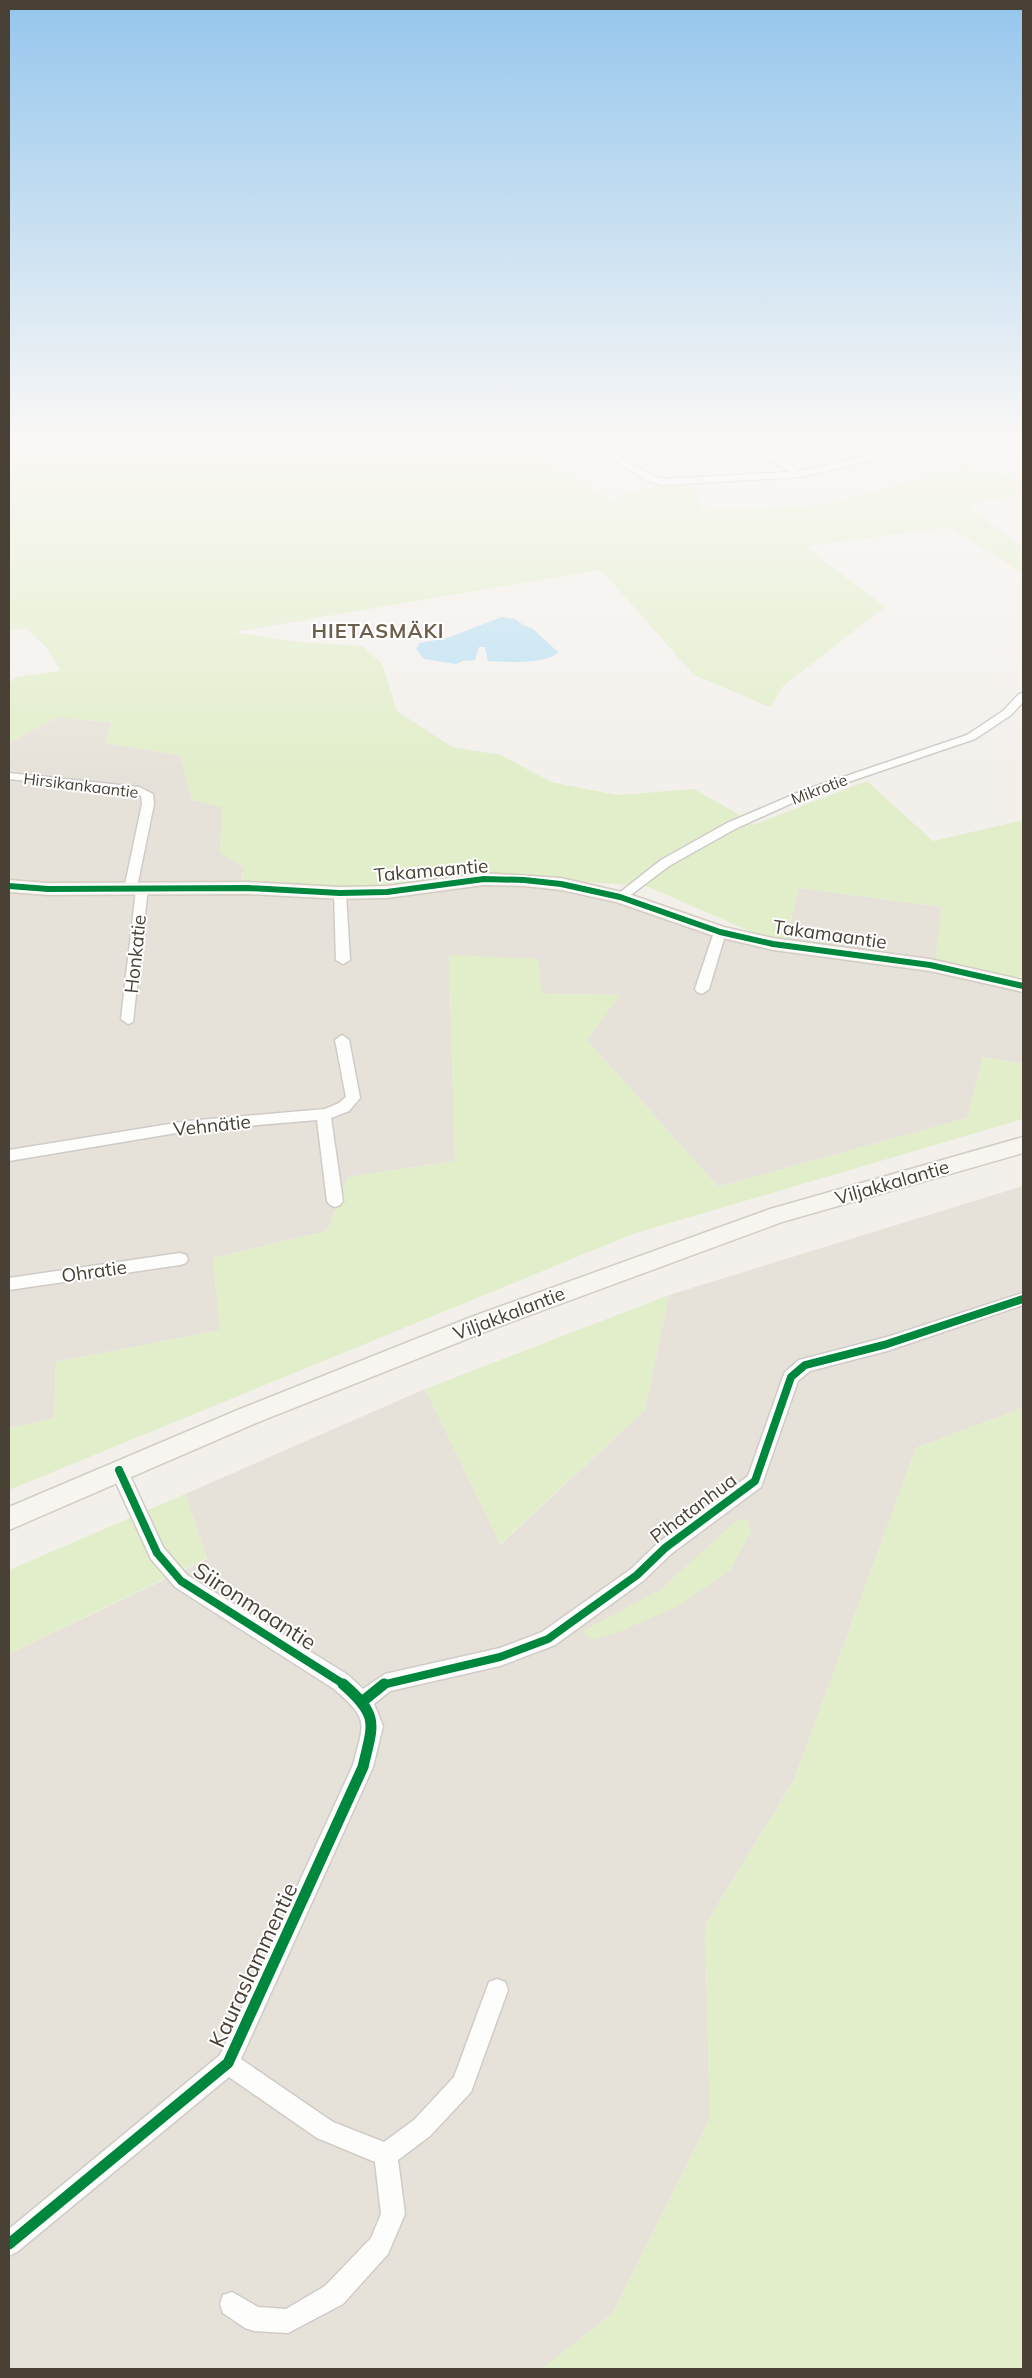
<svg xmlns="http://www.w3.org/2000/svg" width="1032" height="2378" viewBox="0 0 1032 2378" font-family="Mulish,sans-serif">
<rect width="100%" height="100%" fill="#f3f0ec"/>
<g fill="#e7e2d9">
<polygon points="56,718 112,722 105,743 180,755 192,800 222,807 220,853 245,867 239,891 276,893 481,881 561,884 784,946 799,888 942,907 935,969 1023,988 1023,1064 983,1057 967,1118 718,1187 587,1040 619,995 542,994 449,955 455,1161 348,1177 327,1231 213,1258 220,1330 56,1362 54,1418 9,1428 9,743"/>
<polygon points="1023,1186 1023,1408 916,1448 794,1780 705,1925 710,2118 612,2314 542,2369 9,2369 9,1654 207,1559 185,1494 425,1389 501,1544 645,1410 669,1295"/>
</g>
<g fill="#e2eeca">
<polygon points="9,438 509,438 609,500 663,483 693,486 702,511 827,505 965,465 1023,481 1023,495 987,500 968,506 1023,548 1023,574 951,527 805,546 885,607 784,685 770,707 694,675 601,570 234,632 298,642 362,646 382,664 397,711 452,747 501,755 551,782 617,795 694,789 738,814 753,825 867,781 933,841 1023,820 1023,988 934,969 942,907 799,888 784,946 646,886 461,874 367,888 242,882 245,867 220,853 222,807 192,800 180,755 105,743 112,722 56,718 9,743 9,683 16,677 61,671 46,647 25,628 9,631"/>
<polygon points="449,955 538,959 542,994 620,995 587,1040 718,1187 967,1118 983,1057 1023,1064 1023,1119 633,1234 9,1490 9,1428 54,1418 56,1362 220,1330 213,1258 327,1231 348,1177 455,1161"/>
<polygon points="669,1295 645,1410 500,1544 425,1389"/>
<polygon points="1023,1408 1023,2369 542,2369 612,2314 710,2118 705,1925 794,1780 916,1448"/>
<polygon points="185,1494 207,1558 9,1654 9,1570"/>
<polygon points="738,1519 748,1520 751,1532 730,1570 677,1607 616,1633 591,1640 583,1631 660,1590"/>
</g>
<path fill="#b9e0f4" d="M 502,617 L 515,619 L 522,624 L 533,629 L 558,652 C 546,665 506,662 488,661 L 485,647 L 479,647 L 475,660 L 463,661 L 456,664 L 424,659 L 416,649 L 420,643 L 447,638 Z"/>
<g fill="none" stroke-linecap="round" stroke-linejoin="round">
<g stroke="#cfccc8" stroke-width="3">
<g id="street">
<polygon points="580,438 589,438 654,477 663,479 790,472 738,438 747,438 800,471 868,456 923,438 934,438 873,460 799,477 663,485 648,481"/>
<polygon points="1023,693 1023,702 1011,715 975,739 810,795 735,829 669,866 624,900 616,900 614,897 661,860 727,823 802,791 967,735 1003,711 1019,694"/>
<polygon points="9,773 139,787 153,794 154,804 137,887 142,884 148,888 133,1022 128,1024 121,1019 136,890 130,893 124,889 142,804 141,796 136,793 9,779"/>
<polygon points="340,889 346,893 350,960 343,964 336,960 334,893"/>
<polygon points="720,928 726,932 709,989 702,994 697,992 695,989 714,932"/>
<polygon points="342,1035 349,1040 360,1098 349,1111 331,1118 343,1201 340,1205 335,1207 330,1205 327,1201 317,1120 188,1131 9,1161 9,1150 188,1121 325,1109 339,1103 346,1097 335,1040"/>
<polygon points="180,1253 186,1255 188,1259 186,1263 180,1265 9,1290 9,1278"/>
<path d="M 1023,1293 L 1023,1305 L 887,1351 L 810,1371 L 798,1381 L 761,1487 L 671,1554 L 643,1581 L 555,1645 L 500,1666 L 390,1691 L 374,1704 L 383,1726 L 373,1767 L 241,2059 L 333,2122 L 384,2142 L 414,2120 L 454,2077 L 489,1982 L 497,1979 L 505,1982 L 508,1990 L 471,2092 L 430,2136 L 398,2160 L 405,2214 L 388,2254 L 343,2304 L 288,2333 L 254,2331 L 245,2328 L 223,2313 L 220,2304 L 223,2295 L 232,2292 L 258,2307 L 286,2309 L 325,2286 L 371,2238 L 381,2214 L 375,2162 L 317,2138 L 229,2077 L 17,2252 L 9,2256 L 9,2229 L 220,2055 L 353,1765 C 364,1722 370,1720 334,1689 L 175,1587 L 151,1559 L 110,1470 L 113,1465 L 119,1462 L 125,1465 L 163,1547 L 187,1575 L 348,1675 L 363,1689 L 385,1674 L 500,1648 L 542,1632 L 631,1569 L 659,1542 L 748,1476 L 783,1377 L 785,1372 L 799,1360 L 887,1337 Z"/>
</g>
</g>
<g stroke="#d3cdc2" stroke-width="3">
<g id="secondary">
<polygon points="484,873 561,878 626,893 724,927 773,938 930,959 1023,980 1023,992 930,971 773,950 714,936 616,902 561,890 524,886 484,885 387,898 340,899 248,894 48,895 9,892 9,880 48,883 248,882 340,887 387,886"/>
<polygon points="1023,1137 1023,1153 782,1222 487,1331 256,1423 9,1530 9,1507 240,1409 471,1317 770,1209"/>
</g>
</g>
<use href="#street" fill="#fdfdfc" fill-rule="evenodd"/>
<use href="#secondary" fill="#f7f5ef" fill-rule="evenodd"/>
<g stroke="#fff" stroke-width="9">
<polyline id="cycleway-far2" points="9,886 48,889 248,888 340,893 387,892 484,879 524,880 561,884 620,897 720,932 773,944 930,965 1023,986"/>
</g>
<g stroke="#fff" stroke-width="11">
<g id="cycleway-far1">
<polyline points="119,1470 157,1553 181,1581 345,1685"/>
<polyline points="382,1685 500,1657 548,1639 637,1575 665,1548 755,1481 791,1377 805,1365 887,1344 1023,1299"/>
</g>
</g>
<g stroke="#fff" stroke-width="14">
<g id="cycleway">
<polyline points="363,1701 384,1684"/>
<path d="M 9,2244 L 228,2063 L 363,1767 C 373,1724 380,1716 343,1684"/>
</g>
</g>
<use href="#cycleway-far2" stroke="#00873e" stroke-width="6"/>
<use href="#cycleway-far1" stroke="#00873e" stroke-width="8"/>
<use href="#cycleway" stroke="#00873e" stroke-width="11"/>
</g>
<linearGradient id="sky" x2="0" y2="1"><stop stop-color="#95c6ed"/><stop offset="0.57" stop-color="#faf8f6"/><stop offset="1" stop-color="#faf8f6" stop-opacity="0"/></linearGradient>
<rect width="1032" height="770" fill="url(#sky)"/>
<g text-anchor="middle" stroke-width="4" stroke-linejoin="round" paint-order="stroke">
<g font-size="16" fill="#4a4136" stroke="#fff">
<text transform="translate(81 785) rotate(7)" y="6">Hirsikankaantie</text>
<text transform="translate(819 789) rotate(-21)" y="6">Mikrotie</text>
</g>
<g font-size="19" fill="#4a4136" stroke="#fff">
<text transform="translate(431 870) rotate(-5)" y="7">Takamaantie</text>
<text transform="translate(830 934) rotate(8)" y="7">Takamaantie</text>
<text transform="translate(135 954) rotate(-84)" y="7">Honkatie</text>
<text transform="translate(212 1125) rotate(-6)" y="7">Vehnätie</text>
<text transform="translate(892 1182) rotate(-16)" y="7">Viljakkalantie</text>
<text transform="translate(94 1271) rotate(-8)" y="7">Ohratie</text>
<text transform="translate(509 1313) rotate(-21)" y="7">Viljakkalantie</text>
<text transform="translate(693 1508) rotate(-37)" y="7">Pihatanhua</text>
</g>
<g font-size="20" font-weight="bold" letter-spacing="1" fill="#6e5e4c" stroke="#fff">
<text x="378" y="638">HIETASMÄKI</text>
</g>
<g font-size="22" fill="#4a4136" stroke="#fff">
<text transform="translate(255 1606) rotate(33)" y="8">Siironmaantie</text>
<text transform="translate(253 1965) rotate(-65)" y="8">Kauraslammentie</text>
</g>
</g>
<rect width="1032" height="2378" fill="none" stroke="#4a4136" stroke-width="20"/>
</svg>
